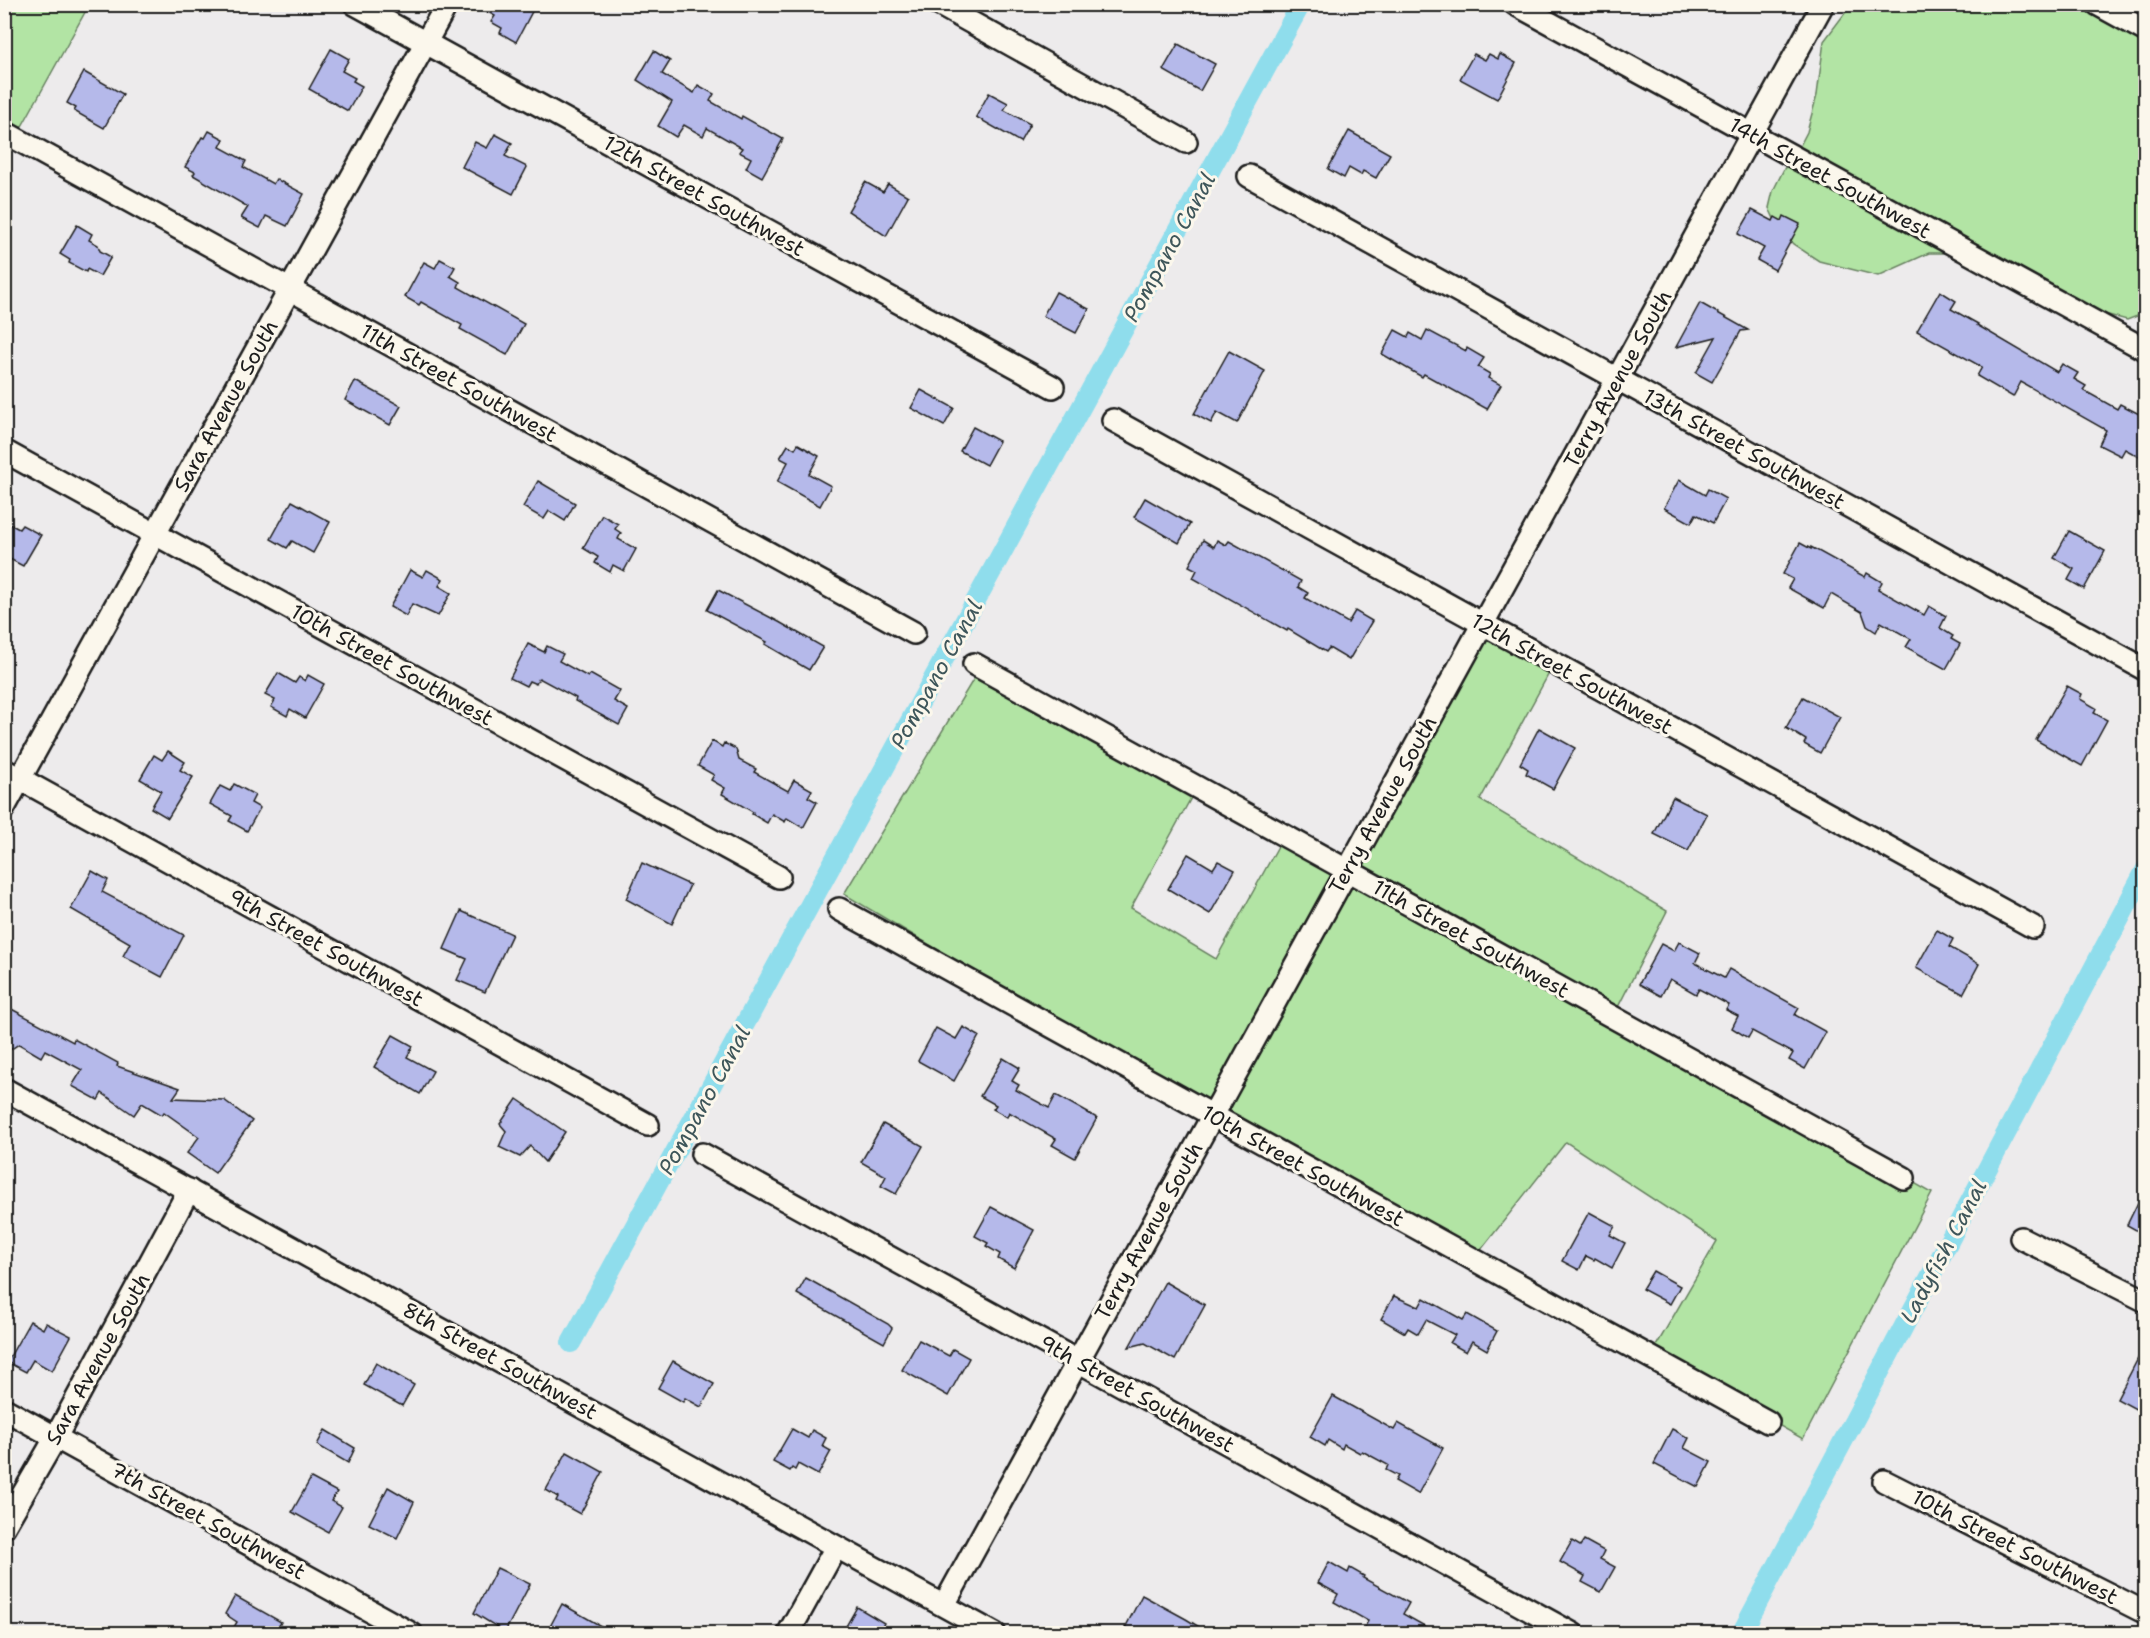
<svg xmlns="http://www.w3.org/2000/svg" width="2150" height="1638" viewBox="0 0 2150 1638" font-family="'Shantell Sans',sans-serif">
<rect width="100%" height="100%" fill="#edebec"/>
<filter id="ink" filterUnits="userSpaceOnUse"><feTurbulence type="fractalNoise" baseFrequency=".0167" numOctaves="2"/><feDisplacementMap in="SourceGraphic" scale="12" xChannelSelector="R" yChannelSelector="G"/><feConvolveMatrix kernelMatrix="1 2 1 2 8 2 1 2 1" color-interpolation-filters="sRGB"/></filter>
<g filter="url(#ink)">
<g fill="#b2e4a4" stroke="#678060" stroke-width="1.5">
<polygon points="5,5 89,5 5,157"/>
<polygon points="1851,5 2145,5 2145,313 2127,320 2075,306 1971,253 1929,253 1878,276 1819,261 1793,244 1778,227 1769,208 1773,191 1784,169 1796,153 1807,132 1817,95 1824,41"/>
<polygon points="1486,619 1554,664 1480,800 1667,911 1615,1013 1932,1193 1803,1439 1652,1353 1717,1241 1566,1142 1469,1265 844,894 985,660 1198,785 1131,908 1216,959 1282,839 1346,874"/>
</g>
<g fill="none" stroke-linecap="round" stroke-linejoin="round">
<g stroke="#8fddec" stroke-width="20">
<polyline points="571,1343 1301,4"/>
<polyline points="1741,1634 2146,869"/>
</g>
</g>
<g fill="#b5b9ea" stroke="#1c1c1c" stroke-width="1.5">
<polygon points="474,4 536,4 516,42 500,33 502,28 491,22 495,16"/>
<polygon points="1178,44 1215,64 1200,91 1163,70"/>
<polygon points="331,49 349,59 342,71 355,78 353,81 362,86 348,111 309,89"/>
<polygon points="654,51 670,61 662,74 694,93 698,85 714,94 710,101 741,119 742,116 783,139 762,177 746,168 751,158 739,152 742,148 707,128 703,136 684,125 676,137 658,126 672,102 637,80"/>
<polygon points="1474,54 1485,60 1489,54 1498,59 1500,54 1516,63 1497,99 1460,79"/>
<polygon points="84,72 123,94 104,128 74,111 76,108 67,103"/>
<polygon points="989,93 1008,103 1004,110 1030,124 1020,142 976,117"/>
<polygon points="209,131 224,139 220,147 246,161 243,167 273,184 276,179 304,194 287,226 266,216 260,228 241,218 248,207 193,175 195,172 185,167 202,137 205,138"/>
<polygon points="1349,131 1390,154 1376,178 1363,171 1361,175 1349,168 1344,178 1328,169"/>
<polygon points="495,134 512,143 505,156 527,167 513,194 462,167 475,142 487,148"/>
<polygon points="865,182 883,192 888,184 908,196 886,236 848,211"/>
<polygon points="1752,210 1773,221 1775,217 1782,221 1784,216 1800,224 1775,270 1757,260 1764,248 1738,234"/>
<polygon points="77,225 92,234 89,240 98,245 100,251 111,257 100,276 87,269 86,272 69,263 70,260 60,254"/>
<polygon points="440,259 455,267 450,276 460,282 458,287 524,324 507,355 460,329 462,325 421,302 419,305 405,297 424,262 435,268"/>
<polygon points="1940,291 1956,301 1951,309 1978,324 1977,325 2057,372 2062,364 2078,373 2074,379 2086,386 2083,390 2117,409 2120,404 2145,417 2145,460 2125,449 2121,456 2099,445 2106,430 2021,382 2013,397 1977,376 1982,367 1917,331"/>
<polygon points="1056,292 1089,309 1076,333 1043,316"/>
<polygon points="1700,303 1748,330 1741,331 1712,382 1696,373 1716,337 1676,347"/>
<polygon points="1395,330 1408,337 1410,333 1422,340 1427,330 1466,351 1467,348 1484,358 1478,367 1490,374 1488,378 1501,385 1487,409 1424,374 1422,377 1382,354"/>
<polygon points="1229,351 1265,371 1237,423 1217,412 1211,423 1194,414"/>
<polygon points="355,381 401,406 390,425 345,400"/>
<polygon points="921,390 954,408 944,426 911,408"/>
<polygon points="973,427 999,441 986,465 960,451"/>
<polygon points="798,444 819,456 809,474 831,486 820,506 777,482 788,462 780,458 788,445 795,449"/>
<polygon points="1679,480 1705,495 1708,489 1726,499 1713,523 1696,514 1691,523 1664,508"/>
<polygon points="538,481 575,503 565,521 549,511 544,519 523,507"/>
<polygon points="1145,498 1190,524 1179,543 1134,517"/>
<polygon points="292,501 330,522 313,553 292,541 287,548 271,539"/>
<polygon points="602,515 618,524 615,529 621,533 618,539 636,549 624,571 613,565 610,572 595,563 598,557 583,548"/>
<polygon points="4,521 19,529 22,525 41,535 23,566 4,556"/>
<polygon points="2069,531 2105,551 2084,589 2068,580 2074,569 2054,558"/>
<polygon points="1203,540 1214,547 1217,540 1226,545 1229,541 1301,581 1298,587 1308,593 1305,598 1348,623 1355,611 1372,621 1349,660 1329,648 1326,652 1288,629 1287,631 1193,578 1197,570 1189,566"/>
<polygon points="1800,543 1811,549 1811,547 1865,577 1867,573 1882,582 1878,589 1924,615 1929,606 1946,616 1940,628 1953,636 1951,639 1960,644 1946,669 1906,647 1911,639 1881,622 1876,632 1867,626 1862,612 1831,594 1824,608 1788,588 1793,579 1783,574"/>
<polygon points="410,570 423,577 427,570 443,579 439,586 451,593 438,616 412,604 406,616 390,607"/>
<polygon points="718,590 779,622 823,647 809,670 765,644 767,642 707,610"/>
<polygon points="528,644 544,652 547,646 563,654 559,661 588,677 590,674 620,691 614,701 628,709 619,725 575,701 576,698 539,678 536,684 529,681 526,686 510,678"/>
<polygon points="278,673 295,683 299,677 305,681 308,675 324,684 305,718 290,709 287,716 271,707 275,700 265,695"/>
<polygon points="2067,686 2082,694 2080,699 2096,708 2094,713 2107,720 2082,766 2036,740"/>
<polygon points="1803,697 1840,717 1820,753 1804,744 1806,740 1786,728"/>
<polygon points="1539,728 1575,748 1553,789 1526,774 1528,769 1520,764"/>
<polygon points="712,741 722,747 724,743 736,749 739,760 756,769 754,772 788,791 794,780 812,790 808,797 817,802 803,828 787,818 785,822 772,814 767,823 752,814 753,812 722,794 725,788 711,780 714,775 698,766"/>
<polygon points="168,751 185,762 180,770 193,777 168,818 151,808 161,791 140,779 154,755 162,760"/>
<polygon points="234,784 255,795 251,803 260,808 247,831 229,821 232,816 210,804 220,786 230,791"/>
<polygon points="1673,797 1707,814 1688,851 1654,834"/>
<polygon points="1188,854 1213,869 1218,861 1235,870 1210,914 1168,889"/>
<polygon points="642,863 690,885 672,924 626,899"/>
<polygon points="92,871 108,880 102,892 184,935 162,977 123,956 130,943 71,909"/>
<polygon points="461,911 512,934 485,992 457,980 467,959 444,949"/>
<polygon points="1937,930 1953,939 1949,947 1979,964 1963,994 1916,968"/>
<polygon points="1679,942 1700,953 1695,963 1724,978 1729,969 1799,1008 1795,1015 1826,1032 1805,1069 1789,1060 1793,1053 1752,1031 1748,1038 1732,1028 1738,1016 1726,1010 1729,1005 1699,989 1696,994 1670,979 1661,996 1639,984 1661,944 1674,951"/>
<polygon points="4,1005 73,1042 74,1039 118,1063 117,1066 180,1088 173,1098 224,1100 252,1121 215,1173 187,1153 199,1137 164,1112 162,1115 142,1103 134,1115 102,1093 98,1100 72,1086 82,1070 45,1050 41,1057 19,1044 4,1054"/>
<polygon points="963,1027 979,1036 954,1081 918,1061 936,1028 956,1039"/>
<polygon points="393,1035 413,1046 407,1057 433,1071 420,1094 374,1067"/>
<polygon points="1003,1058 1020,1068 1012,1081 1019,1085 1016,1090 1049,1108 1056,1095 1097,1118 1075,1158 1052,1145 1056,1139 1009,1112 1007,1117 993,1109 996,1105 980,1096"/>
<polygon points="517,1099 565,1132 545,1162 530,1146 520,1157 499,1147 506,1131 500,1124"/>
<polygon points="883,1124 923,1146 896,1194 881,1186 886,1176 861,1162"/>
<polygon points="2145,1188 2145,1235 2127,1225"/>
<polygon points="991,1207 1034,1230 1014,1268 998,1259 1000,1254 986,1246 988,1243 975,1236"/>
<polygon points="1589,1212 1615,1226 1610,1235 1625,1243 1612,1268 1595,1258 1594,1260 1586,1256 1579,1270 1562,1261"/>
<polygon points="1653,1271 1680,1286 1670,1304 1642,1289"/>
<polygon points="806,1278 888,1324 892,1328 884,1343 797,1294"/>
<polygon points="1165,1282 1205,1305 1175,1360 1145,1343 1129,1347"/>
<polygon points="1394,1296 1419,1307 1424,1298 1463,1320 1467,1314 1497,1331 1487,1350 1472,1341 1466,1352 1450,1343 1455,1335 1426,1320 1418,1334 1408,1328 1405,1333 1381,1319"/>
<polygon points="30,1321 43,1329 46,1323 71,1336 52,1371 33,1360 26,1372 7,1362"/>
<polygon points="919,1340 949,1356 953,1349 969,1358 948,1396 902,1370"/>
<polygon points="2145,1345 2145,1414 2117,1399"/>
<polygon points="673,1361 714,1384 701,1407 685,1398 683,1402 658,1388"/>
<polygon points="376,1363 414,1385 402,1406 364,1385"/>
<polygon points="1333,1396 1394,1430 1398,1423 1443,1448 1418,1494 1395,1481 1398,1476 1386,1470 1388,1465 1362,1451 1360,1453 1344,1444 1342,1449 1328,1440 1325,1446 1310,1437"/>
<polygon points="792,1429 808,1438 812,1430 826,1438 822,1446 831,1451 818,1475 798,1464 795,1470 792,1468 790,1471 773,1462"/>
<polygon points="1672,1429 1689,1438 1684,1448 1711,1462 1698,1487 1654,1464"/>
<polygon points="325,1430 355,1448 348,1463 317,1445"/>
<polygon points="567,1452 603,1472 580,1514 556,1501 558,1497 546,1490"/>
<polygon points="311,1478 337,1492 331,1501 342,1507 328,1532 292,1512"/>
<polygon points="388,1487 414,1502 397,1538 369,1524"/>
<polygon points="1584,1540 1604,1551 1600,1559 1615,1567 1601,1592 1582,1582 1585,1576 1560,1562 1572,1541 1580,1546"/>
<polygon points="1329,1562 1348,1573 1350,1568 1364,1576 1363,1578 1409,1603 1403,1614 1439,1634 1361,1634 1368,1621 1334,1602 1338,1594 1318,1583"/>
<polygon points="497,1568 530,1584 505,1632 474,1613"/>
<polygon points="1142,1595 1186,1619 1211,1634 1122,1634"/>
<polygon points="235,1596 281,1622 275,1634 230,1634 237,1622 225,1614"/>
<polygon points="562,1604 615,1634 546,1634"/>
<polygon points="857,1607 884,1623 878,1634 854,1634 845,1628"/>
</g>
<g fill="none" stroke-linecap="round" stroke-linejoin="round">
<g stroke="#1c1c1c" stroke-width="26">
<g id="minor">
<polyline points="355,4 1053,387"/>
<polyline points="938,4 1186,142"/>
<polyline points="1515,4 2146,350"/>
<polyline points="2097,4 2146,31"/>
<polyline points="4,132 914,633"/>
<polyline points="1249,176 2146,670"/>
<polyline points="1113,420 2033,927"/>
<polyline points="4,451 779,877"/>
<polyline points="974,664 1904,1178"/>
<polyline points="4,770 648,1125"/>
<polyline points="4,808 447,4"/>
<polyline points="839,909 1768,1422"/>
<polyline points="4,1089 995,1634"/>
<polyline points="702,1154 1573,1634"/>
<polyline points="2021,1238 2146,1301"/>
<polyline points="4,1409 412,1634"/>
<polyline points="1884,1481 2146,1613"/>
<polyline points="4,1527 56,1437 189,1190"/>
<polyline points="944,1605 1823,4"/>
<polyline points="788,1634 836,1547"/>
</g>
</g>
<use href="#minor" stroke="#fbf7ec" stroke-width="21"/>
</g>
</g>
<g text-anchor="middle" stroke-width="6" stroke-linejoin="round" paint-order="stroke">
<g font-size="21" fill="#1c1c1c" stroke="#fbf7ec">
<text transform="translate(1830 178) rotate(29)" y="7">14th Street Southwest</text>
<text transform="translate(704 196) rotate(29)" y="7">12th Street Southwest</text>
<text transform="translate(1618 379) rotate(-61)" y="7">Terry Avenue South</text>
<text transform="translate(459 383) rotate(29)" y="7">11th Street Southwest</text>
<text transform="translate(226 406) rotate(-61)" y="7">Sara Avenue South</text>
<text transform="translate(1744 449) rotate(29)" y="7">13th Street Southwest</text>
<text transform="translate(392 665) rotate(29)" y="7">10th Street Southwest</text>
<text transform="translate(1572 674) rotate(29)" y="7">12th Street Southwest</text>
<text transform="translate(1383 805) rotate(-61)" y="7">Terry Avenue South</text>
<text transform="translate(1471 939) rotate(29)" y="7">11th Street Southwest</text>
<text transform="translate(326 948) rotate(29)" y="7">9th Street Southwest</text>
<text transform="translate(1303 1166) rotate(29)" y="7">10th Street Southwest</text>
<text transform="translate(1149 1231) rotate(-61)" y="7">Terry Avenue South</text>
<text transform="translate(98 1359) rotate(-61)" y="7">Sara Avenue South</text>
<text transform="translate(500 1361) rotate(29)" y="7">8th Street Southwest</text>
<text transform="translate(1137 1394) rotate(29)" y="7">9th Street Southwest</text>
<text transform="translate(208 1521) rotate(29)" y="7">7th Street Southwest</text>
<text transform="translate(2015 1547) rotate(27)" y="7">10th Street Southwest</text>
</g>
<g font-size="22" font-style="italic" fill="#3e565a" stroke="#fbf7ec">
<text transform="translate(1169 247) rotate(-61)" y="8">Pompano Canal</text>
<text transform="translate(936 674) rotate(-61)" y="8">Pompano Canal</text>
<text transform="translate(704 1100) rotate(-61)" y="8">Pompano Canal</text>
<text transform="translate(1943 1251) rotate(-62)" y="8">Ladyfish Canal</text>
</g>
</g>
<rect width="2150" height="1638" fill="none" stroke="#fbf7ec" stroke-width="24"/>
<rect x="12" y="12" width="2126" height="1614" fill="none" stroke="#1c1c1c" stroke-width="2" filter="url(#ink)"/>
</svg>
